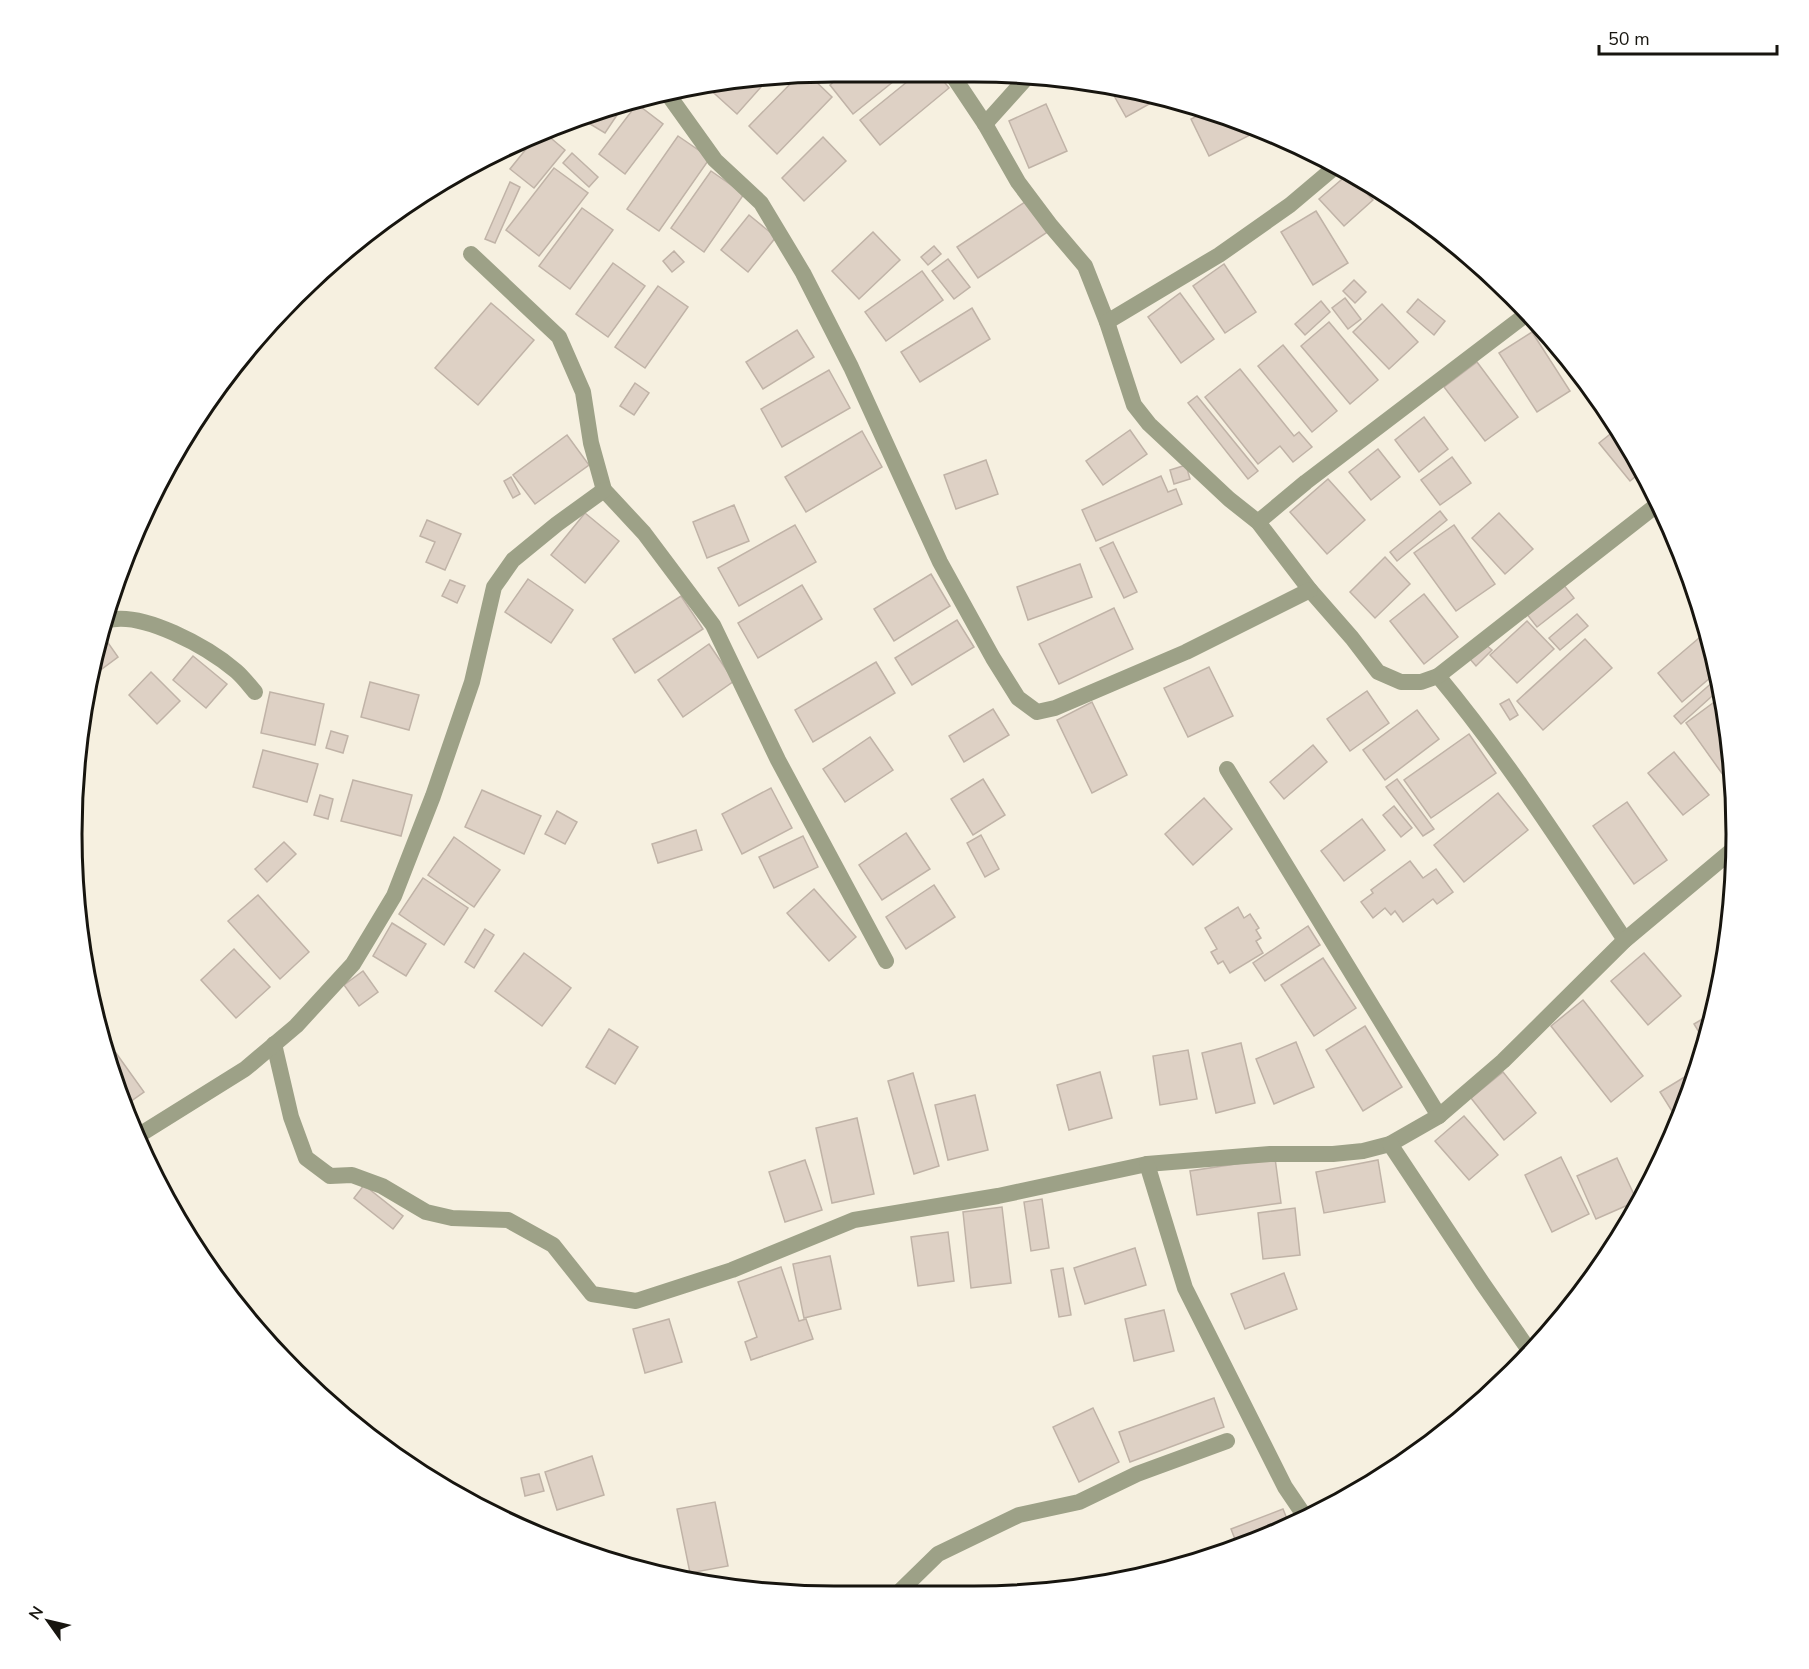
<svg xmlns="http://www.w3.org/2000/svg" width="1809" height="1669" viewBox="0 0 1809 1669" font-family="'Nunito Sans',sans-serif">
<rect width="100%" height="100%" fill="#f6f0e0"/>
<g fill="#ded1c5" stroke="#c0b3a7" stroke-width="1.5">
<polygon points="846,72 904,73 853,114 830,85"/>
<polygon points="918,73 937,73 949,88 880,145 860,120"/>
<polygon points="809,75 832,97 777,154 749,126 798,76"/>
<polygon points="768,79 737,114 705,85 706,85"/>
<polygon points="1108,85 1124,87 1160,98 1126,117"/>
<polygon points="637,104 663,124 625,174 599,154"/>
<polygon points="1046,104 1067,151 1029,168 1009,121"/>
<polygon points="621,109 605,133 585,121"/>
<polygon points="1205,112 1251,125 1254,133 1209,156 1191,119"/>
<polygon points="546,134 565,150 534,188 510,169 535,138"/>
<polygon points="678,136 710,158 659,231 627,209"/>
<polygon points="823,137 846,161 804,201 782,178"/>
<polygon points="572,153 598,177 589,187 563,163"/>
<polygon points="554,168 588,193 539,256 506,230"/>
<polygon points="711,171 744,194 704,252 671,228"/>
<polygon points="1348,174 1373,200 1344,226 1319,199"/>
<polygon points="510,182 520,187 495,243 485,239"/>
<polygon points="1390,196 1398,201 1408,208 1400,213"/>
<polygon points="1028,200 1049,231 978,278 957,247"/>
<polygon points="582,208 613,230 570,289 539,266"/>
<polygon points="1316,211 1348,263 1313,285 1281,232"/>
<polygon points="749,215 776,237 748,272 721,250"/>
<polygon points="873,232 900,260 859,299 832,271"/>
<polygon points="934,246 941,254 928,265 921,257"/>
<polygon points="674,251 684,262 672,272 663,261"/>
<polygon points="948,259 970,287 954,299 932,271"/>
<polygon points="613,263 645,286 608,337 576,314"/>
<polygon points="1224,264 1256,312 1225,333 1193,286"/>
<polygon points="922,271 943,300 886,341 865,312"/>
<polygon points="1354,280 1366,292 1355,303 1343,291"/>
<polygon points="658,286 688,307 645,368 615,347"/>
<polygon points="1180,293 1214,339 1181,363 1148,317"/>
<polygon points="1345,298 1361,319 1348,329 1332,308"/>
<polygon points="1418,299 1445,321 1434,335 1407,312"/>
<polygon points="1321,301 1330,312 1305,335 1295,324"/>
<polygon points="491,303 534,340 478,405 435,368"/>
<polygon points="1382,304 1418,342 1389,369 1353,332"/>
<polygon points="972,308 990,339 920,382 901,352"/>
<polygon points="1329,322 1378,380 1350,404 1301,346"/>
<polygon points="797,330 814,357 763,389 746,362"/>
<polygon points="1532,332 1570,391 1537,412 1499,353"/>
<polygon points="1283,345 1337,411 1312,432 1258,366"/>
<polygon points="1477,362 1518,417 1485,441 1444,387"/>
<polygon points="1240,369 1294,436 1299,432 1312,447 1293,462 1280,446 1258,464 1205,397"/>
<polygon points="829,370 850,408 782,447 761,409"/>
<polygon points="635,383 649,393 634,415 620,406"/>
<polygon points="1197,396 1258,471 1248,479 1188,403"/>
<polygon points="1424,417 1448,449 1419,472 1395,440"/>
<polygon points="1618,428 1641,472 1630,481 1599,443"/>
<polygon points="1130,430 1147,454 1103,485 1086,461"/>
<polygon points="862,431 882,467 806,512 785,477"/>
<polygon points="567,435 589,465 535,504 513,475"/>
<polygon points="1378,449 1400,477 1371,500 1349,472"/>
<polygon points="1452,457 1471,483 1440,505 1421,480"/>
<polygon points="986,460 998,494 956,509 944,475"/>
<polygon points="1186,465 1190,479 1174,484 1170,470"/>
<polygon points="1161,476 1168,492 1176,489 1182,504 1096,541 1082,510"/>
<polygon points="511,477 520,494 513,498 504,481"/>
<polygon points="1328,479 1365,520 1327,554 1290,512"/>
<polygon points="734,505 749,541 707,558 693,522"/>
<polygon points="1440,511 1447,520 1397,561 1390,552"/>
<polygon points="585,513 619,541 585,583 551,555"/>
<polygon points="1499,513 1533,549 1505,574 1472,538"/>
<polygon points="427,520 461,534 445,570 426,562 435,542 420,536"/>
<polygon points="795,525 816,562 739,606 718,568"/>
<polygon points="1454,525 1495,584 1456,611 1414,553"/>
<polygon points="1113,542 1137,592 1124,598 1100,548"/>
<polygon points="1385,557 1410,584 1375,618 1350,592"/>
<polygon points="1080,564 1092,597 1028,620 1017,587"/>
<polygon points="931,574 950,606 894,641 874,609"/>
<polygon points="528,579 573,610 551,643 505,612"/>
<polygon points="450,580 465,586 457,603 442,596"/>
<polygon points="1563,584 1574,598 1537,627 1526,613"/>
<polygon points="802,585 822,619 758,658 738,623"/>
<polygon points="1424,594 1458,637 1424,664 1390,621"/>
<polygon points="681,596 703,629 635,673 613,639"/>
<polygon points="1114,608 1133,649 1059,684 1039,644"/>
<polygon points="1577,614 1588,626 1560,650 1549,638"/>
<polygon points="957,620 974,647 912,685 895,658"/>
<polygon points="1527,621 1554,649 1517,683 1490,655"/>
<polygon points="1706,632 1718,671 1682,702 1658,673"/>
<polygon points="1585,639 1612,668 1543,730 1517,701"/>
<polygon points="106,640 118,657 91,677 96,647"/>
<polygon points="709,644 734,681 683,717 658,680"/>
<polygon points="1485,644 1492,650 1476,666 1470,659"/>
<polygon points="193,656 227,684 206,708 173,680"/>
<polygon points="876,662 895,693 813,742 795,710"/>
<polygon points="1209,667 1233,716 1188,737 1164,688"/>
<polygon points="151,672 180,701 157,724 129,695"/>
<polygon points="1714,681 1721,688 1681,724 1674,716"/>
<polygon points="370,682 419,695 409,730 361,717"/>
<polygon points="1367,691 1389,723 1350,751 1327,719"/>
<polygon points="270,692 324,704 315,745 261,733"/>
<polygon points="1721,697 1724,702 1731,786 1686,723"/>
<polygon points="1509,699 1518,715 1510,720 1500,704"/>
<polygon points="1092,702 1127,775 1092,793 1057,720"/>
<polygon points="993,709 1009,735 964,762 949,736"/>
<polygon points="1417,710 1439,739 1385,780 1363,750"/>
<polygon points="331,731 348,736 343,753 326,748"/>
<polygon points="1469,734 1496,773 1431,818 1404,780"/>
<polygon points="870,737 893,770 845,802 823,769"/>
<polygon points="1313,745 1327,762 1284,799 1270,782"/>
<polygon points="263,750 318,764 307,802 253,787"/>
<polygon points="1674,752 1709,795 1683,815 1648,773"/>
<polygon points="983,779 1005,815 973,835 951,799"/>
<polygon points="1397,779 1434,829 1423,836 1386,787"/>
<polygon points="353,780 412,795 401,836 341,821"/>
<polygon points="771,788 792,828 742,854 722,814"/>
<polygon points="482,790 541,816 524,854 465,827"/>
<polygon points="1498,793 1528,830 1464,882 1434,845"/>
<polygon points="320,795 333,799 328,819 314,815"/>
<polygon points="1204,798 1232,829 1193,865 1165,834"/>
<polygon points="1627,802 1667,860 1634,884 1593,826"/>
<polygon points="1394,806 1412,828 1401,837 1383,815"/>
<polygon points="557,811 577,822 565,844 545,834"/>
<polygon points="1362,819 1385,850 1344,881 1321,851"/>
<polygon points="696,830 702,850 658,863 652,844"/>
<polygon points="906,833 930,869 882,900 859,865"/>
<polygon points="981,835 999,869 985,877 967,843"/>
<polygon points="803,836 818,867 774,888 759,857"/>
<polygon points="454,837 500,870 474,907 428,875"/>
<polygon points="284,842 296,854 267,882 255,869"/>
<polygon points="1410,861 1423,878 1436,869 1453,892 1437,904 1433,899 1403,922 1395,911 1391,915 1385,908 1373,918 1361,902 1373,893 1371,890"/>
<polygon points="423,878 468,908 444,945 399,914"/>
<polygon points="934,885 955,917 906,949 886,917"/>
<polygon points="814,889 856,937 829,961 787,913"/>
<polygon points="258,895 309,952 280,979 228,921"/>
<polygon points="1238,907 1244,918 1250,914 1259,928 1256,930 1261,938 1256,941 1263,953 1230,973 1223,961 1218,964 1211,952 1217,949 1205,928"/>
<polygon points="392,923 426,944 406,976 373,956"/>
<polygon points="1308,926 1320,945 1265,981 1253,963"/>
<polygon points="485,929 494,935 474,968 465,962"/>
<polygon points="234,949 270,987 236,1018 201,980"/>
<polygon points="524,953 571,988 542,1026 495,991"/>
<polygon points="1644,953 1681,996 1648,1025 1611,981"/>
<polygon points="1323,958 1356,1008 1314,1036 1281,985"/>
<polygon points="363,971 378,992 359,1006 344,985"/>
<polygon points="1583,1000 1643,1076 1611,1102 1551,1026"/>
<polygon points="1714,1012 1705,1042 1694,1024"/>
<polygon points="1365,1026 1402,1087 1363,1111 1326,1050"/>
<polygon points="609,1029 638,1047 615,1084 586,1067"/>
<polygon points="1296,1042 1314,1087 1274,1104 1256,1059"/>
<polygon points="1241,1043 1255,1103 1216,1113 1202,1053"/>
<polygon points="1188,1050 1197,1099 1160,1105 1153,1056"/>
<polygon points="116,1053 144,1092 124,1106 109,1058"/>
<polygon points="1696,1070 1680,1124 1660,1092"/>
<polygon points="1100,1072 1112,1118 1069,1130 1057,1085"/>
<polygon points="1503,1072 1536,1113 1504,1140 1471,1098"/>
<polygon points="913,1073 939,1166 914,1174 888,1081"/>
<polygon points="975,1095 988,1150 948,1160 935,1105"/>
<polygon points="1464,1116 1498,1155 1469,1180 1435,1141"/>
<polygon points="857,1118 874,1194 832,1203 816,1128"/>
<polygon points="1561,1157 1589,1214 1552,1232 1525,1175"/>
<polygon points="1275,1158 1281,1203 1197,1215 1190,1171"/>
<polygon points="1617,1158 1637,1201 1596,1219 1577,1176"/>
<polygon points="805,1160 822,1210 785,1222 769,1172"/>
<polygon points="1378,1160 1385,1202 1324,1213 1316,1172"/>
<polygon points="364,1185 403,1216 393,1229 354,1198"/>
<polygon points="1042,1199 1049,1248 1031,1251 1024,1202"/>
<polygon points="1002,1207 1011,1283 971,1288 963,1212"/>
<polygon points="1295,1208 1300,1255 1263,1259 1258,1213"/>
<polygon points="948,1232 954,1281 918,1286 911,1237"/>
<polygon points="1135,1248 1146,1285 1085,1304 1074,1268"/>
<polygon points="830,1256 841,1309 804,1318 793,1264"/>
<polygon points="781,1267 799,1321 806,1319 813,1339 751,1360 745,1342 757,1337 738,1282"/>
<polygon points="1063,1268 1071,1315 1059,1317 1051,1270"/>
<polygon points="1284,1273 1297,1309 1245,1329 1231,1294"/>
<polygon points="1164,1310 1174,1351 1134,1361 1125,1319"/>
<polygon points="669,1319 682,1362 645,1373 633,1329"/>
<polygon points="1214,1398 1224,1427 1130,1462 1119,1432"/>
<polygon points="1093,1408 1119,1462 1079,1482 1053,1427"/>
<polygon points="1433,1439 1434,1439 1396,1470 1394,1467"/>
<polygon points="592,1456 604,1495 557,1510 545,1472"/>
<polygon points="539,1474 544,1491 525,1496 521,1478"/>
<polygon points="715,1502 728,1566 690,1573 677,1509"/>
<polygon points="1283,1509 1290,1526 1266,1539 1238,1547 1231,1529"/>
</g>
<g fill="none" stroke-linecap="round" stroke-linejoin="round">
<g stroke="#9da187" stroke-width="16">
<path d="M 951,73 L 985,124 L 1018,182 L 1051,226 L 1085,266 L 1107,322 L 1134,405 L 1149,424 L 1229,499 L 1258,522 L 1310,590 L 1352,638 L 1378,672 L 1401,682 L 1421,682 L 1438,676 C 1507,759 1565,850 1625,940"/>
<polyline points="667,93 715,160 761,203 803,273 851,367 940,562 993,658 1018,698 1037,712 1055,708 1186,652 1310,590"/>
<polyline points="985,124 1030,74"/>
<polyline points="471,254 559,337 583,392 591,443 604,490 644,533 713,625 778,760 886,961"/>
<polyline points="1107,322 1219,255 1290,205 1335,167"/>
<polyline points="1258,522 1306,482 1528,313"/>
<path d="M 105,621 C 141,609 209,648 236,671 C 243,677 249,685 255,692"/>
<polyline points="1438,676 1658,504"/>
<polyline points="1227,769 1439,1116"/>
<polyline points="274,1044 291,1117 306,1158 330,1176 352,1175 382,1186 426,1212 452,1218 508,1220 553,1245 592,1294 636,1301 732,1270 854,1220 998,1196 1147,1164 1270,1154 1333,1154 1363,1151 1390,1144 1439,1116 1503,1061 1625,940 1736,847"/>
<polyline points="136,1137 245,1069 296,1026 353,964 394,896 433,796 472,682 494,587 513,560 557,524 604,490"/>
<polyline points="1390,1144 1483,1284 1531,1353"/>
<polyline points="1147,1164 1185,1288 1285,1487 1306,1518"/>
<polyline points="896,1595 938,1554 1019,1515 1079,1502 1137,1474 1227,1441"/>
</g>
</g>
<path d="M0 0H1809V1669H0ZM834 82H974A752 752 0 0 1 1726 834V834A752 752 0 0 1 974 1586H834A752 752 0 0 1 82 834V834A752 752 0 0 1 834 82Z" fill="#fff" fill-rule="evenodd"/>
<path fill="none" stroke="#17150f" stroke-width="3" d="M834 82H974A752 752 0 0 1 1726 834V834A752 752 0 0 1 974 1586H834A752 752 0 0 1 82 834V834A752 752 0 0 1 834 82Z"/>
<g transform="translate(48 1621) rotate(304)" stroke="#ffffff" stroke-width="4.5" paint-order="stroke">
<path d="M0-4.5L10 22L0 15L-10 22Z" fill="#17150f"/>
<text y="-9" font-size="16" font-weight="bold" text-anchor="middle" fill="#17150f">N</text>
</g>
<path d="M1599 45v9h178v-9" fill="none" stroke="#17150f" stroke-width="3"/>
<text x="1608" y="45" font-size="18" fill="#17150f" stroke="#ffffff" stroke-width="4.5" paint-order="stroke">50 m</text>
</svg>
